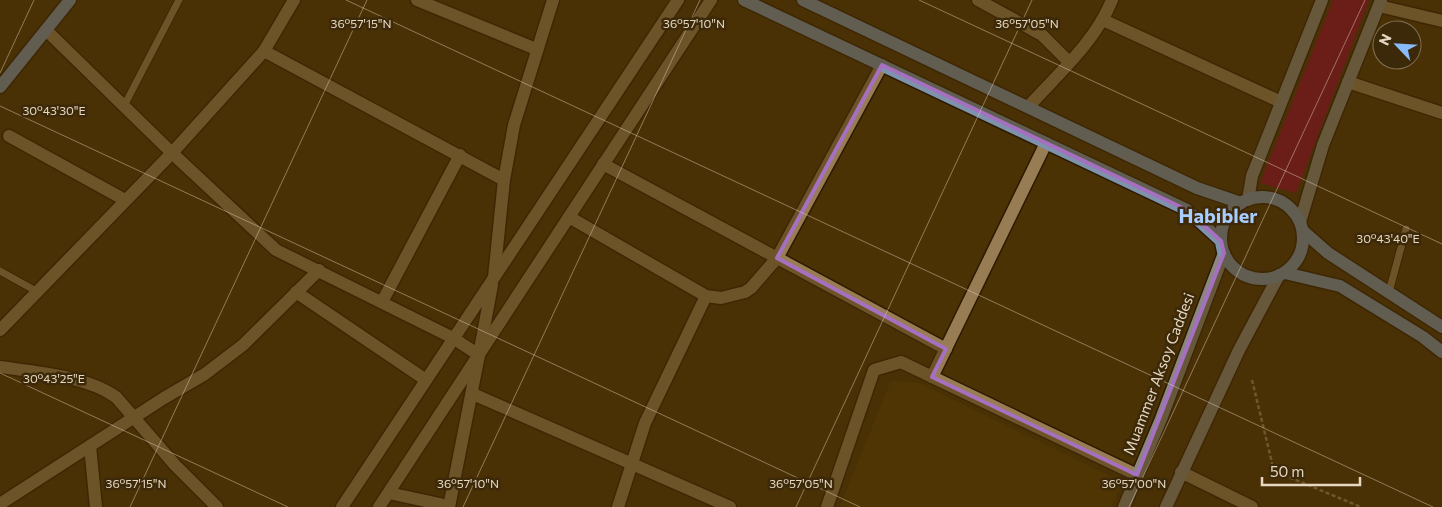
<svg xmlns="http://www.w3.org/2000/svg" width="1442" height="507" viewBox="0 0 1442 507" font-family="Commissioner,sans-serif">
<rect width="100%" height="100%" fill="#4b3205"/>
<polygon fill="#583b03" points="891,381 919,383 1122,482 1111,507 840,507"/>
<polygon fill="#90072d" points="1333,0 1369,0 1296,193 1260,183"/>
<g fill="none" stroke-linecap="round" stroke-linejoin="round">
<g stroke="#2d1a00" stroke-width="9">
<g id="service">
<polyline points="124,106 179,0"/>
<polyline points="0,271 36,291"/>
<polyline points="1389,292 1406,229"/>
</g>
</g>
<g stroke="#2d1a00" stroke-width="15">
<g id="minor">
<polyline points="417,0 536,49"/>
<polyline points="978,0 1042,35 1069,62"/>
<polyline points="1379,6 1442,21"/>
<polyline points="1103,20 1281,102"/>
<polyline points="46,30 172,153 276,250 453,338"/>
<polyline points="264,51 504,180"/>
<polyline points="1348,82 1442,113"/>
<path d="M 1029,106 C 1059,73 1095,42 1112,0"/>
<polyline points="9,136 125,200"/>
<polyline points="603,164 946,349"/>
<polyline points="569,217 706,296 721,298 745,292 751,288 777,258 882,65"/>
<polyline points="494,277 504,180 514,125 553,0"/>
<polyline points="296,292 426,380"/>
<polyline points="382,302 460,155"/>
<polyline points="0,330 172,153 264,51 294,0"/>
<path d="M 0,367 C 36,372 86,376 116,397 L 175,465 L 217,507"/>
<polyline points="932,377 1046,143"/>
<polyline points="473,394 730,507"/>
<polyline points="90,446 96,507"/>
<polyline points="1181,472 1252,507"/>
<polyline points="389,493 449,506"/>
<polyline points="0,504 164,398 205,374 243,345 319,270"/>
<polyline points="449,507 479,355"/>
<polyline points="618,507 645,423 706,296"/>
<polyline points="827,507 874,370 901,362 1137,475"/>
</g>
</g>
<g stroke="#2d1a00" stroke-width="15">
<g id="tertiary">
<polyline points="453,338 479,355 492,285"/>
<polyline points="342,507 678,0"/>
<polyline points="379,507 711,0"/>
</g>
</g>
<g stroke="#2d1a00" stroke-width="15">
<g id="secondary">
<polyline points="1248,200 1252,176 1322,0"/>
<polyline points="1300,222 1323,145 1381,0"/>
<polyline points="1124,507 1161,419 1224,253"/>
<polyline points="1166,507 1239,350 1279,275"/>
</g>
</g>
<g stroke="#2d1a00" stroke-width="15">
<g id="primary">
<polyline points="744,0 1187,210 1221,241"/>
<polyline points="803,0 1197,188 1241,203"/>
<polyline points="0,87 70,0"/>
<circle cx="1262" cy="238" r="41"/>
<polyline points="1303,231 1328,253 1442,327"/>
<polyline points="1285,273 1340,286 1423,337 1442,352"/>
</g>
</g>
<polyline stroke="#9a8664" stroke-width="2.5" stroke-dasharray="4 2.5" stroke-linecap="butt" points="1252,380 1274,471 1361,507"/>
<use href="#service" stroke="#987c53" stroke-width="7"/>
<use href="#minor" stroke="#987c53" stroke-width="12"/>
<use href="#tertiary" stroke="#987c53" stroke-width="12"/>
<use href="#secondary" stroke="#8a877f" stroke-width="12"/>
<use href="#primary" stroke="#7d92ab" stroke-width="12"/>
</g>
<path d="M0 0H1442V507H0ZM 882,65 L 1187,210 L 1221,241 L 1224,253 L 1137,475 L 932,377 L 946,349 L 777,258 Z" fill="#4b3205" fill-opacity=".55" fill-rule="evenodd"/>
<path fill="none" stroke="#a670c0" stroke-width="4" stroke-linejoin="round" d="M 882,65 L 1187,210 L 1221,241 L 1224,253 L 1137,475 L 932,377 L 946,349 L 777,258 Z"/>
<path fill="none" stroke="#e6d7c1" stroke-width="1" stroke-opacity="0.45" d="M 346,0 L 1433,507M 919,0 L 1442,244M 0,73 L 34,0M 0,106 L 860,507M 0,373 L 288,507M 130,507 L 367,0M 463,507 L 700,0M 796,507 L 1032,0M 1129,507 L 1365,0"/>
<g text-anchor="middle" stroke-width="5" stroke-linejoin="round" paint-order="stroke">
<g font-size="15" fill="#e6d7c1" stroke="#3c2909">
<text transform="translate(1159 374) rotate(-69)" y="5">Muammer Aksoy Caddesi</text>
</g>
<g font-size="20" font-weight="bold" fill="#a9cdff" stroke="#3c2909">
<text x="1218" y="223">Habibler</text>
</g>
</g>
<g font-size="12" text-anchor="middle" fill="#e6d7c1" stroke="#3c2909" stroke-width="5" stroke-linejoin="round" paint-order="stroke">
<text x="361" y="28">36°57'15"N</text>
<text x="694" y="28">36°57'10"N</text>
<text x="1027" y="28">36°57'05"N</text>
<text x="54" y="115">30°43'30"E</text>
<text x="1388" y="243">30°43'40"E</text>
<text x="54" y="383">30°43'25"E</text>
<text x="136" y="488">36°57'15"N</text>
<text x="468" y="488">36°57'10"N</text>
<text x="801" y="488">36°57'05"N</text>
<text x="1134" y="488">36°57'00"N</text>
</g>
<g transform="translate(1397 45) rotate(295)"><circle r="24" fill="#3c2909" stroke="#806f53"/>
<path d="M0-4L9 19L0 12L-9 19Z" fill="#89bafc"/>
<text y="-8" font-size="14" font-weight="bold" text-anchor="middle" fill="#e6d7c1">N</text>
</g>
<path d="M1262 477v8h98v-8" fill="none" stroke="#e6d7c1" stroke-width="2.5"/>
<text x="1270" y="477" font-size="15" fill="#e6d7c1" stroke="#3c2909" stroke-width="4" paint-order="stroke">50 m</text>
</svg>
